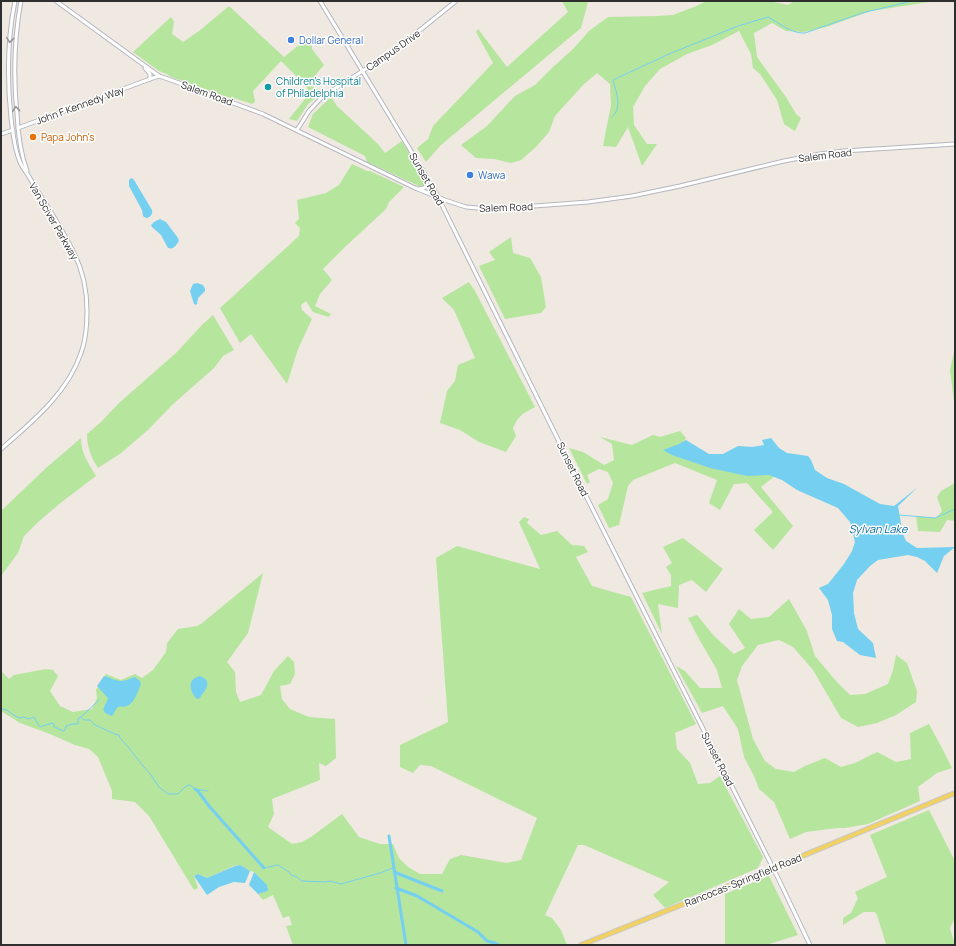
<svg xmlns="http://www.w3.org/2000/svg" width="956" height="946" viewBox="0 0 956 946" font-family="Manrope,sans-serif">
<rect width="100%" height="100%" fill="#efe9e1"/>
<g fill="#b6e59e">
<polygon points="562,1 586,1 588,2 581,28 441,145 426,162 417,148 428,139 433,126 493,63 476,32 478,29 507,67 568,12"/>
<polygon points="707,1 769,1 788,5 794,1 844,1 846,2 860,2 865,1 936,1 871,11 826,27 804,32 786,31 772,23 754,33 757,57 786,97 796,114 801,118 795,131 784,124 777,100 760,74 753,68 751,54 739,31 712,45 687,54 660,69 645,86 633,107 634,125 647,144 657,144 642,166 628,127 616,147 603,146 611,105 610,84 597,73 583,85 555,116 549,132 536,147 521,160 511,163 494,159 476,158 461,145 487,126 515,96 535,85 552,68 574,48 589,31 608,17 657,16 673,15 694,7"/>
<polygon points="229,6 284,57 305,40 306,41 310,36 312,49 324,65 312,79 314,88 324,91 308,104 297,121 289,119 309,94 307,87 281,61 253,91 255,102 252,104 234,98 236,100 171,77 167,74 159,71 133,52 171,17 174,22 172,34 183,42 199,31"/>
<polygon points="331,97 337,106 378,144 385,153 402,141 426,182 424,185 421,187 367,162 365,156 308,127 313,114"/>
<polygon points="352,164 367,171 370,171 404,187 389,202 386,209 346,246 323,269 332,280 320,294 315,306 331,314 329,317 313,312 306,301 301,305 302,310 312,319 298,349 287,384 251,334 240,343 220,308 299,236 300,228 295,223 299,219 297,200 326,193 339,185"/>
<polygon points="511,237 513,253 530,258 541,277 546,307 541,313 505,319 479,266 495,260 489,252"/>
<path d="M 469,282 L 475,291 L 535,407 C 523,413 518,416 513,428 L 516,436 L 506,452 L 479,442 L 460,430 L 440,423 L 447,391 L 455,381 L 458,365 L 475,358 L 454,310 L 442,298 Z"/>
<path d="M 213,315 L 234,350 L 223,356 L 214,368 L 172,405 L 149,429 L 121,453 L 98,468 C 91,457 87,447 87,434 L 101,422 L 119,403 L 176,353 L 202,325 Z"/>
<polygon points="955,347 955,409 950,370"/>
<polygon points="680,431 686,438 677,452 776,475 761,487 793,526 773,550 754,530 773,512 747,483 734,484 720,510 709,503 717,480 675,463 633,480 628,486 619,525 609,528 598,505 608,499 613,483 608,472 599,469 587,475 590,482 587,484 569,448 583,452 604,465 614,460 612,444 600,437 632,445 653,435 660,437"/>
<path d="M 81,438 C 81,454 88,462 96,476 L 63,501 L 38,522 L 24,536 L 18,553 L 1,576 L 1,511 L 46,468 Z"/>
<polygon points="955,483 955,521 947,520 940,532 918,531 916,516 936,518 942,511 937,497 941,491"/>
<polygon points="524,517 529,519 527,523 541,535 557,531 572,545 584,546 588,552 576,557 592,586 631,597 696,724 675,733 677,749 690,763 698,784 710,783 720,776 763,857 758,868 665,908 653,895 669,882 584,845 578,845 545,915 552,918 561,930 567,945 293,945 286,926 292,925 289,916 283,918 273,895 263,900 258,894 268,891 254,872 250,871 240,865 234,866 207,878 198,874 194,876 198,888 194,890 149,816 135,802 112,799 112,791 98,757 89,749 75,745 50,734 20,723 1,711 1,671 9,679 14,675 46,669 53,670 58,676 50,691 60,706 73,712 92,709 97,698 96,690 106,674 121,680 135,674 142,678 153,670 166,652 167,643 178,629 197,626 201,624 263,573 248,633 227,662 235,672 236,692 240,702 261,695 274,671 288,656 294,662 295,674 290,684 280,686 282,699 290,709 309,717 335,719 336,758 326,766 319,763 320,780 272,799 274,814 268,827 292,844 302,842 311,837 342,814 359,837 380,844 393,844 399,858 408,867 420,874 442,874 450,859 461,855 507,863 521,860 537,818 431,766 420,765 413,773 400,767 400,745 448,722 436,558 457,546 540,569 519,522"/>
<polygon points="683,538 723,569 706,592 692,580 679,585 678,608 658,604 662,634 642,593 671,586 671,575 666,567 672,563 663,547"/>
<polygon points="789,599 807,631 815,656 836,681 850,695 865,694 888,684 893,670 896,655 907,663 917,691 916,702 896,715 877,723 858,727 841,718 813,670 793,647 779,640 758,645 742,666 737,680 753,739 765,761 776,769 794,772 805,766 825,758 841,767 855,763 877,752 896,762 911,759 910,733 929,724 943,750 952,768 937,773 918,787 920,801 868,824 845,828 837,828 806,832 790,839 774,802 759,789 754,776 744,757 738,729 723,706 702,713 676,666 685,671 700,688 722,688 717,670 699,639 688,618 697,615 714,636 734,654 745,648 729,624 739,609 751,619 769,617"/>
<polygon points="929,810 955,861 955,918 950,928 955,945 884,945 886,944 877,915 875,912 864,912 843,925 843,918 851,913 858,898 855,892 887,877 870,835"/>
<polygon points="769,876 798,935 766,945 725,945 725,894"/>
</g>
<g fill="#75cff0">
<path d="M 132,178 L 134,180 L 152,210 C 153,214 150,218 146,218 L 143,216 L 142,210 L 129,186 L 129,180 L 130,179 Z"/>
<path d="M 160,219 L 166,222 L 178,238 L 179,241 C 176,245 174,250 168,248 L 161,235 L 152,227 L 151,225 L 154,222 Z"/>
<polygon points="197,283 203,285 205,289 205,291 198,298 197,304 196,305 194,304 190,291 193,284"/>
<polygon points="771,438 779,448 787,453 808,456 811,460 815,470 827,478 844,484 880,504 894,506 918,487 898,506 903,534 906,541 917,548 955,547 944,556 937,573 925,561 917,557 908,555 878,560 870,566 857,580 853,593 854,613 858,629 873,643 876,658 860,655 843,642 837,641 832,629 832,615 828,600 819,588 828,584 844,564 852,551 855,542 850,522 838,508 797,490 782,480 769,475 747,476 710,468 672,455 663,450 679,444 686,440 709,454 723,454 738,446 752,447 764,445 762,440"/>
<path d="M 104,676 C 110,677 115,681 121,681 C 126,681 130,678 135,677 L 140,681 L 141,684 C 138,691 134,704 127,706 C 123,708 120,705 117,708 C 115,710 114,714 112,716 C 98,711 105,708 108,698 L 97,686 Z"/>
<path d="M 200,676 C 214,682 205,690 199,699 L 197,699 C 190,692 186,679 200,676 Z"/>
<polygon points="240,865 250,871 245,883 234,882 219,887 207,895 194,876 198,874 207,878 235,866"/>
<polygon points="254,872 267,885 268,891 258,894 249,885"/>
</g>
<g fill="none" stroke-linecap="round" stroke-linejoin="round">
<g stroke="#75cff0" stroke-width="1">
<path d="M 612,117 C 623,107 616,92 613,80 L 669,54 L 738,26 L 768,17 C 779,23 792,34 805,33 L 862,13 L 912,1"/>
<polyline points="899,515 935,518 955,509"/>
<polyline points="1,709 7,710 12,714 19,718 24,717 28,719 34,717 39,726 40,727 52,723 54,724 54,727 64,731 65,730 66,726 72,724 78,724 78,719 81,717 99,700"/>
<polyline points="81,717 84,720 90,720 95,725 115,734 119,735 120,738 129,748 143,766 151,775 159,787 168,794 178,794 186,786 190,785 195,789 208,791"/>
<polyline points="264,868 278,865 289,872 291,875 297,877 302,881 325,882 330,881 341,884 380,873 393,868"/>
</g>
<g stroke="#75cff0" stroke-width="3">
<polyline points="195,789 198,791 209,806 264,868"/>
<polyline points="389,836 406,945"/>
<polyline points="394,872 442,891"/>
<polyline points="396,888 417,896 429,903 478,932 487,941 495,943 499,945"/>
</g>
<g stroke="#b4b7c1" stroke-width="5">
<g id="minor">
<path d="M 21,1 C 14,39 13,75 17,114 C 18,134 20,152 27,171"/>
<polyline points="56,1 159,76 168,79 263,114 415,188 445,200 466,207 478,208 495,209 588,202 632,196 680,186 784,161 820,154 844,151 955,144"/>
<polyline points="320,1 434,189 582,488 779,880 810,945"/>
<polyline points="145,68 150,74 150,79"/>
<polyline points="18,128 150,79 159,76"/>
<polyline points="297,130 309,111 323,96 377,62 409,39 456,1"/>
<polyline points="1,134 13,130"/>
<polyline points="419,189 424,188 426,186 427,181 427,178"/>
<path d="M 1,449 C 31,423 68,393 81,353 C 86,340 87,325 87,311 C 87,291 83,271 74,253 C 65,235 55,218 44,201 C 38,192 33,184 28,175 C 25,171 22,167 20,162 C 14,148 13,133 11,118 C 7,79 7,40 15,1"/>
</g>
</g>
<g stroke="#c9c9c9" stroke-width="6">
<polyline id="major" points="581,945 773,868 955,793"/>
</g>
<use href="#minor" stroke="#fff" stroke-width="3"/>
<use href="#major" stroke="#f2d163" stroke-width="4"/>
</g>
<defs><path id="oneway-chevron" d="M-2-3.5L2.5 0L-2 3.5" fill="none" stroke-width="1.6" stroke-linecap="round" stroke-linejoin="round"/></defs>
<g stroke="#969696">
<use href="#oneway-chevron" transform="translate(10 40) rotate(96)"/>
<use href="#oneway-chevron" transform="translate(16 109) rotate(-95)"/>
</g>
<g fill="#3f7fe0" stroke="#fff" stroke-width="1.5">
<circle cx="291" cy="40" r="4"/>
<circle cx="470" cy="175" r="4"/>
</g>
<circle fill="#0f9aa8" stroke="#fff" stroke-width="1.5" cx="268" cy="87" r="4"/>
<circle fill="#e8710a" stroke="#fff" stroke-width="1.5" cx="33" cy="137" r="4"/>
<g text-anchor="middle" stroke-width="3" stroke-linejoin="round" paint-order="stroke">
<g font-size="10" fill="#366cbe" stroke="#fff" text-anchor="start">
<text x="299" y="44">Dollar General</text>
<text x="478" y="179">Wawa</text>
</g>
<g font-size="10" fill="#2e2e2e" stroke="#fff">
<text transform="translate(393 50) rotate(-35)" y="4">Campus Drive</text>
<text transform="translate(207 93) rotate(20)" y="4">Salem Road</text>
<text transform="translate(80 105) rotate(-20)" y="4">John F Kennedy Way</text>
<text transform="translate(825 155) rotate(-7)" y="4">Salem Road</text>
<text transform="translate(427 179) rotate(60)" y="4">Sunset Road</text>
<text transform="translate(506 207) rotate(-2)" y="4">Salem Road</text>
<text transform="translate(54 221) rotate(60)" y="4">Van Sciver Parkway</text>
<text transform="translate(573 469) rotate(64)" y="4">Sunset Road</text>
<text transform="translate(718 759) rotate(63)" y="4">Sunset Road</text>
<text transform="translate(743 880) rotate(-22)" y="4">Rancocas-Springfield Road</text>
</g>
<g font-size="10" fill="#0d838f" stroke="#fff" text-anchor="start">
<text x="276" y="85">Children's Hospital<tspan x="276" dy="12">of Philadelphia</tspan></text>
</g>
<g font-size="10" fill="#c56008" stroke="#fff" text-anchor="start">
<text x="41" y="141">Papa John's</text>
</g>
<g font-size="11" font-style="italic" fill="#0d6fa3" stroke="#fff">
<text x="878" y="533">Sylvan Lake</text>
</g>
</g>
<rect width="956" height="946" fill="none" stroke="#2e2e2e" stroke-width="4"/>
</svg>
